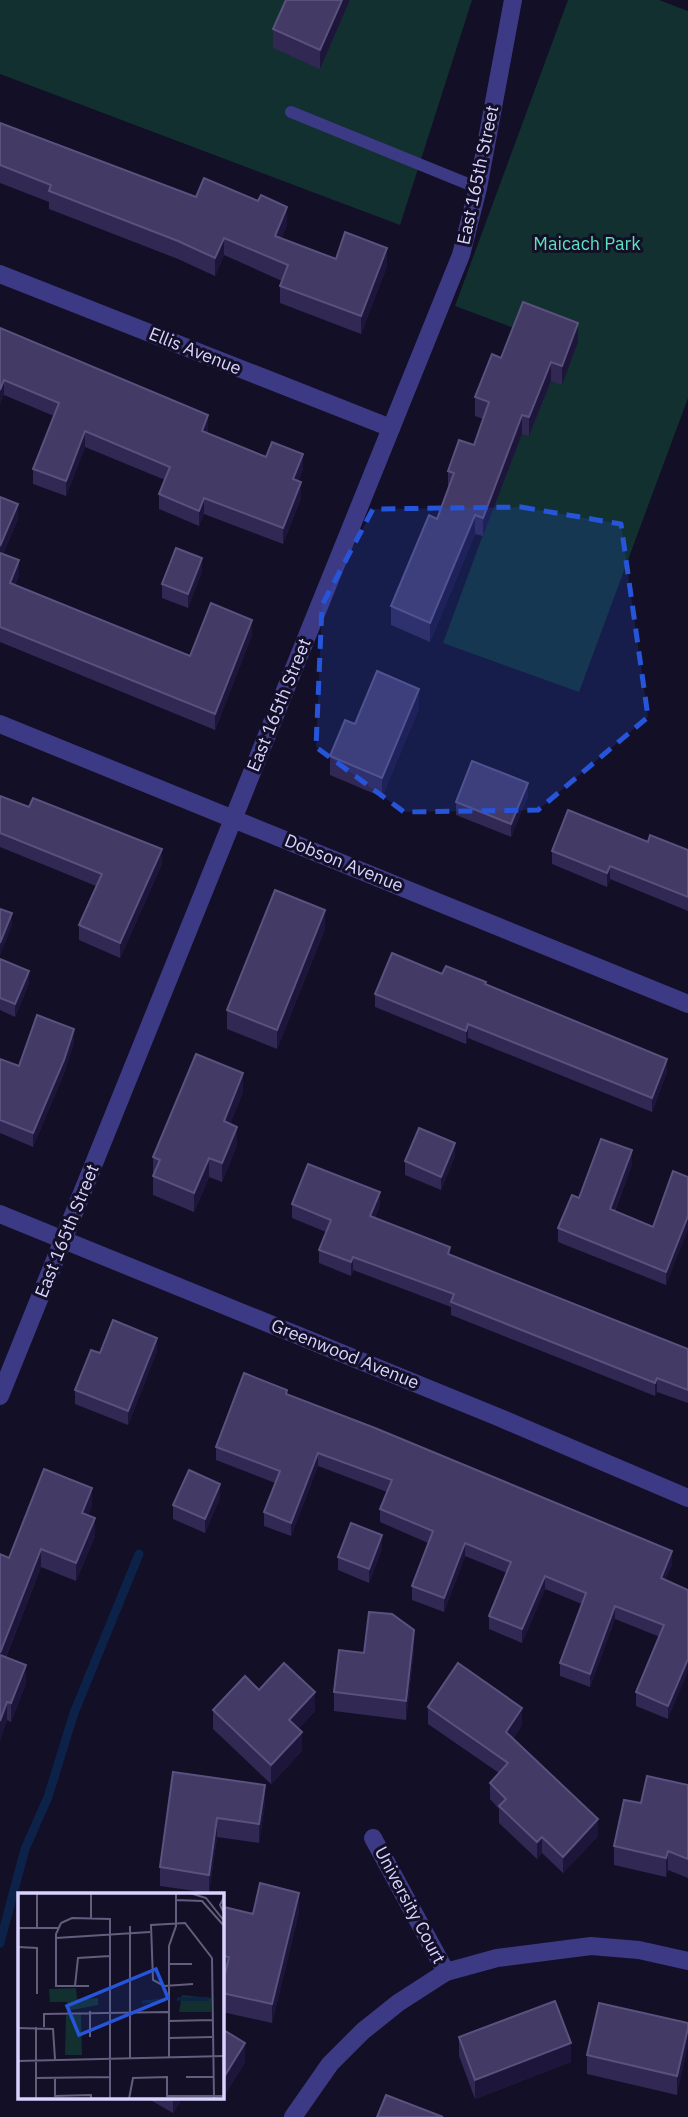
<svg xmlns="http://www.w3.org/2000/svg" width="688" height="2117" viewBox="0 0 688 2117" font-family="'IBM Plex Sans',sans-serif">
<rect width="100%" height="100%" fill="#130f26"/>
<g fill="#12302f">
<polygon points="0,0 472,0 400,225 0,74"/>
<polygon points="568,0 659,0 688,11 688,398 579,692 443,643 554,343 455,306"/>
</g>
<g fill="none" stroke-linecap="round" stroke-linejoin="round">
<polyline stroke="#0c2248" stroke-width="9" points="0,1943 25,1849 48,1797 74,1713 139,1554"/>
<polyline stroke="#3d3a85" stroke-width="12" points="291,112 478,188"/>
<g stroke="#3d3a85" stroke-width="18">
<polyline points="0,274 391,428"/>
<polyline points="0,724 688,1004"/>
<polyline points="0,1214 498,1417 688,1498"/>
<polyline points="0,1396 461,255 478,188 513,0"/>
<polyline points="373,1838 446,1972"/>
<polyline points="293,2117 330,2064 363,2031 398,2003 446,1972 497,1958 591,1946 639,1950 688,1961"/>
</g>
</g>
<g fill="#312854">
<polygon points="350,0 320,69 273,48 273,29"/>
<polygon points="0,123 196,197 287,225 281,239 336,259 387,266 361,334 280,303 280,286 282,281 224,255 215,276 178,259 49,209 49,202 0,183"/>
<polygon points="0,328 208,430 207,433 266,457 303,469 298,482 301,498 283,544 204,514 199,526 159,509 159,494 165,480 85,447 66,496 33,484 33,469 54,416 4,395"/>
<polygon points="578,342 562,385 551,381 529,436 522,434 483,536 475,534 430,642 391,625 391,606 437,519 448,490 448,471 474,445 483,419 475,416 475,397 501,358"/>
<polygon points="0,497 18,519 3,554 19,576 15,585 190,656 252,635 215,730 0,642"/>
<polygon points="202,571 188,608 162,598 162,584"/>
<polygon points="419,708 382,797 330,775 330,756 355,724"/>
<polygon points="0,796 162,864 120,958 79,940 79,925 96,886 0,847"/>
<polygon points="528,796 511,837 456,815 456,802"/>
<polygon points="648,842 688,850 688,911 610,879 607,887 552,864 552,851"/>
<polygon points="325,929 277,1049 227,1029 227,1010"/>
<polygon points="0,959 29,983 15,1017 0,1010"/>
<polygon points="442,974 486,984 667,1072 652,1112 468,1038 466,1044 375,1007 375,994"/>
<polygon points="74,1042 64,1073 33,1147 0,1133 0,1059 19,1066"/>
<polygon points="243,1092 230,1124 237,1145 222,1182 209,1177 194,1212 153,1195 153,1157"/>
<polygon points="455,1156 441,1190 405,1175 405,1161"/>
<polygon points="632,1164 615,1211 653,1227 688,1177 666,1285 558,1242 558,1228 579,1198"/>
<polygon points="292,1204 380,1205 375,1218 450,1255 688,1349 688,1403 657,1392 655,1396 451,1315 451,1307 353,1270 351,1276 319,1263 319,1250 326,1232 292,1218"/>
<polygon points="157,1351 128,1425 75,1404 75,1390 100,1353"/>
<polygon points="287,1395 672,1565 665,1580 688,1590 668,1719 636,1706 636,1692 660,1637 615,1619 590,1687 560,1676 560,1663 582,1604 545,1589 522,1643 489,1629 489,1616 507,1573 465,1556 444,1612 412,1600 412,1586 428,1543 380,1522 380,1509 387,1492 318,1466 291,1536 264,1526 264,1512 275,1483 216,1460 216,1447"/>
<polygon points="220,1498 205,1533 173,1519 173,1505"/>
<polygon points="92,1506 88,1515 95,1536 76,1581 41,1567 6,1657 26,1683 11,1722 7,1720 0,1740 0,1554 9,1558"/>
<polygon points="382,1548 369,1583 338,1570 338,1557"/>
<polygon points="414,1649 406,1720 334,1711 334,1692 364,1653"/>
<polygon points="259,1690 315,1711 298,1729 302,1751 271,1784 213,1729 213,1710"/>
<polygon points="428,1707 522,1725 513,1739 598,1836 563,1873 542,1853 537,1859 499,1823 499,1809 490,1799 490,1783 499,1773 428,1724"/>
<polygon points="173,1772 265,1804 259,1843 217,1837 209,1893 160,1886 160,1867"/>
<polygon points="688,1785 688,1878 668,1870 666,1877 614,1865 614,1846 641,1803"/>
<polygon points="299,1912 272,2023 222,2012 222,1986 225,1975 222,1974 222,1913"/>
<polygon points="688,2023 677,2095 587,2074 587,2055"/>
<polygon points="222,2029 245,2062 224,2096 222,2095"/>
<polygon points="459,2037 571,2062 475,2099 459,2056"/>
<polygon points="147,2098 182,2098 173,2113"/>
</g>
<g fill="#1d163a">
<polygon points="342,0 350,0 320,69 320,50"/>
<polygon points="287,207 287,225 275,254 275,236"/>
<polygon points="224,238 224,255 215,276 215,258"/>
<polygon points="387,248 387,266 361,334 361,316"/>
<polygon points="578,323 578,342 562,385 562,366"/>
<polygon points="551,362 551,381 529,436 529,417"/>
<polygon points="4,380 4,395 0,405 0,390"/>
<polygon points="208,415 208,430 202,446 202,431"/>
<polygon points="522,415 522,434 483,536 483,518"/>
<polygon points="85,431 85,447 66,496 66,481"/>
<polygon points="303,454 303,469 293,495 293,479"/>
<polygon points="301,482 301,498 283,544 283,528"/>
<polygon points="204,498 204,514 199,526 199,511"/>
<polygon points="18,504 18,519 0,562 0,546"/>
<polygon points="475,515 475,534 430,642 430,623"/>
<polygon points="202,558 202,571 188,608 188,594"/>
<polygon points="19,560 19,576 10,598 10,583"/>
<polygon points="252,620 252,635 215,730 215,714"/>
<polygon points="419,689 419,708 382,797 382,778"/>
<polygon points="528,783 528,796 511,837 511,824"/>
<polygon points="162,849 162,864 120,958 120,943"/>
<polygon points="610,866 610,879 607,887 607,873"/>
<polygon points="325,910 325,929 277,1049 277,1030"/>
<polygon points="12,913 12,926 0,956 0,943"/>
<polygon points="29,971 29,983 15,1017 15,1004"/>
<polygon points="468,1024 468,1038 466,1044 466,1031"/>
<polygon points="74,1029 74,1042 64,1073 33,1147 33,1133"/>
<polygon points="667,1059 667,1072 652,1112 652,1098"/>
<polygon points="243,1073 243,1092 224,1140 224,1121"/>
<polygon points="237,1127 237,1145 222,1182 222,1163"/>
<polygon points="455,1143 455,1156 441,1190 441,1177"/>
<polygon points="632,1150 632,1164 610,1223 610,1209"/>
<polygon points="209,1158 209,1177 194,1212 194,1193"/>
<polygon points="380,1192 380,1205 370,1230 370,1216"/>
<polygon points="688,1216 688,1230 666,1285 666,1272"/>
<polygon points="353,1257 353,1270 351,1276 351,1262"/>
<polygon points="157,1338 157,1351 128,1425 128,1411"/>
<polygon points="657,1378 657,1392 655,1396 655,1383"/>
<polygon points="318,1453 318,1466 291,1536 291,1523"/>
<polygon points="220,1484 220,1498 205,1533 205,1519"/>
<polygon points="92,1488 92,1506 82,1531 82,1513"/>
<polygon points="95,1518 95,1536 76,1581 76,1563"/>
<polygon points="382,1535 382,1548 369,1583 369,1569"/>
<polygon points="465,1543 465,1556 444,1612 444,1598"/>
<polygon points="41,1549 41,1567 0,1671 0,1653"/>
<polygon points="672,1551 672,1565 661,1592 661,1578"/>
<polygon points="545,1576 545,1589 522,1643 522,1629"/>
<polygon points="615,1606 615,1619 590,1687 590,1674"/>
<polygon points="414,1630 414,1649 406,1720 406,1701"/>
<polygon points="688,1659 688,1672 668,1719 668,1706"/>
<polygon points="26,1665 26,1683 11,1722 11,1703"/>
<polygon points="315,1692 315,1711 289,1739 289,1720"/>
<polygon points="7,1702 7,1720 0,1740 0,1721"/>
<polygon points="522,1708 522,1725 506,1749 506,1732"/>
<polygon points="302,1732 302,1751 271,1784 271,1765"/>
<polygon points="265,1785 265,1804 259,1843 259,1824"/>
<polygon points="217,1818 217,1837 209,1893 209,1875"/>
<polygon points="598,1819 598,1836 563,1873 563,1857"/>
<polygon points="542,1837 542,1853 537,1859 537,1842"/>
<polygon points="668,1851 668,1870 666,1877 666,1858"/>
<polygon points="299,1893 299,1912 272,2023 272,2004"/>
<polygon points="688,2028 688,2047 677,2095 677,2076"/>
<polygon points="245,2043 245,2062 224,2096 224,2077"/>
<polygon points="571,2043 571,2062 475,2099 475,2080"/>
<polygon points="173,2098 182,2098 173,2113"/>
</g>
<g fill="#433a66" stroke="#5a527e" stroke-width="2">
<polygon points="286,0 342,0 320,50 273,29"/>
<polygon points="0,123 196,197 204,178 258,201 261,195 287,207 275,236 336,259 345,232 387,248 361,316 280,286 288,265 224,238 215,258 178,241 49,191 51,185 0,165"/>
<polygon points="523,302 578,323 562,366 551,362 529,417 522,415 483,518 475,515 430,623 391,606 429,515 437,519 454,473 448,471 459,440 474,445 489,402 475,397 492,354 501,358"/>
<polygon points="0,328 208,415 202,431 266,457 272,442 303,454 293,479 301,482 283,528 204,498 199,511 159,494 170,467 85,431 66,481 33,469 59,403 4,380 0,390"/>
<polygon points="0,497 18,504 0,546"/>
<polygon points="176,548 202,558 188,594 162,584"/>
<polygon points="0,553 19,560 10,583 190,656 211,603 252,620 215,714 0,627"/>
<polygon points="377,671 419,689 382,778 330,756 345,720 355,724"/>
<polygon points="472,761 528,783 511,824 456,802"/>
<polygon points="0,796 29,807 33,798 162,849 120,943 79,925 102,874 0,833"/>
<polygon points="568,810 648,842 650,835 688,850 688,897 610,866 607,873 552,851"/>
<polygon points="275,890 325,910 277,1030 227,1010"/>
<polygon points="0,909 12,913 0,943"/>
<polygon points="392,953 442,974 446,966 486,982 485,984 667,1059 652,1098 468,1024 466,1031 375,994"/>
<polygon points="0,959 29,971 15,1004 0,998"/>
<polygon points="37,1015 74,1029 64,1060 33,1133 0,1120 0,1059 19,1066"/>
<polygon points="196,1054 243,1073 224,1121 237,1127 222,1163 209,1158 194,1193 153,1176 160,1160 153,1157"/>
<polygon points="419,1128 455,1143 441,1177 405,1161"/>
<polygon points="601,1139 632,1150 610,1209 653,1227 673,1171 688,1177 688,1216 666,1272 558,1228 572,1195 579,1198"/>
<polygon points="308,1164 380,1192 370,1216 450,1247 448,1254 688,1349 688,1390 657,1378 655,1383 451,1302 454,1294 353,1257 351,1262 319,1250 331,1220 292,1204"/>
<polygon points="113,1320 157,1338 128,1411 75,1390 91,1350 100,1353"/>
<polygon points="244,1373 287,1390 286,1394 375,1428 672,1551 661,1578 688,1590 688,1659 668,1706 636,1692 664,1625 615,1606 590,1674 560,1663 586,1593 545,1576 522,1629 489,1616 511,1562 465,1543 444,1598 412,1586 433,1531 380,1509 392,1480 318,1453 291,1523 264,1512 280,1471 216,1447"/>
<polygon points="44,1469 92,1488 82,1513 95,1518 76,1563 41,1549 0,1653 0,1554 9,1558"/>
<polygon points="189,1470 220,1484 205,1519 173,1505"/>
<polygon points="351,1523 382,1535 369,1569 338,1557"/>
<polygon points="369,1612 392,1614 414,1630 406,1701 334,1692 339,1650 364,1653"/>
<polygon points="0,1655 26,1665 11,1703 7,1702 0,1721"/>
<polygon points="284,1663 315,1692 289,1720 302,1732 271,1765 213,1710 245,1676 259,1690"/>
<polygon points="458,1663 522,1708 506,1732 598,1819 563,1857 542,1837 537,1842 499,1806 506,1799 490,1783 508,1763 428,1707"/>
<polygon points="173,1772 265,1785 259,1824 217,1818 209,1875 160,1867"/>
<polygon points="647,1776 688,1785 688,1859 668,1851 666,1858 614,1846 624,1800 641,1803"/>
<polygon points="260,1883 299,1893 272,2004 222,1993 222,1986 229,1957 222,1956 222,1913 224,1907 253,1914"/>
<polygon points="555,2001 571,2043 475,2080 459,2037"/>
<polygon points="599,2003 688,2023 688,2028 677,2076 587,2055"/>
<polygon points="222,2029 245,2043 224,2077 222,2076"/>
<polygon points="386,2095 443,2117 377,2117"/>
</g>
<path fill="#2655da" fill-opacity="0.2" stroke="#2655da" stroke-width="5" stroke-dasharray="14 9" stroke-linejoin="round" d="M 521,507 L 621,524 L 648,717 L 538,810 L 404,812 L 316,747 L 322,605 L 373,509 Z"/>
<g text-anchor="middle" stroke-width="6" stroke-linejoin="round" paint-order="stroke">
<g font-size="18" fill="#d9d4ff" stroke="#130f26">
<text transform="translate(478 175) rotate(-78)" y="6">East 165th Street</text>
<text transform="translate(195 351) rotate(22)" y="6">Ellis Avenue</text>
<text transform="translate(279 705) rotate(-68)" y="6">East 165th Street</text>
<text transform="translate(344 863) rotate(22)" y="6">Dobson Avenue</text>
<text transform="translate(67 1231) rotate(-68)" y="6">East 165th Street</text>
<text transform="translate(345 1354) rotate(22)" y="6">Greenwood Avenue</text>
<text transform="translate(410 1905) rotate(62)" y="6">University Court</text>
</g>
<g font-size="18" fill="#5fe0c0" stroke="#130f26">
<text x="587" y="250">Maicach Park</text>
</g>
</g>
<g transform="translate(18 1893)">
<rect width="206" height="206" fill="#130f26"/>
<path d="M 58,95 L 59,106 L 80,105 L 80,112 L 49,118 L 49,109 L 32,109 L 31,96 ZM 164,102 L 193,105 L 193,119 L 161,119 ZM 63,121 L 64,162 L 47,162 L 48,122 Z" fill="#12302f"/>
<path fill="none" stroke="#0c2248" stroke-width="3.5" d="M 159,106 L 191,106M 124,109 L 148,107"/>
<path fill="none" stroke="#625e7d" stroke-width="2" d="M 19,0 L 19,35M 73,0 L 73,25M 172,0 L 188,5 L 207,29M 207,2 L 202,12 L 207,22M 158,7 L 184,8 L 207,34M 43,30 L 54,25 L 92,26 L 92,206M 43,30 L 38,41 L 38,93 L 71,93M 112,33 L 112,165M 0,35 L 40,35M 38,45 L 132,39M 0,54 L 19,55 L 19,101M 194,65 L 196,206M 151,71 L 174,71M 175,91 L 146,93 L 135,87 L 133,32 L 167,30 L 194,65M 57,93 L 60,65 L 92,63M 72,118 L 72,144M 151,128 L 194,127M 26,134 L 26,121 L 150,119M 0,135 L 35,136 L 37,166M 151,145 L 194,144M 151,164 L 151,53 L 158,33 L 158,0M 0,168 L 207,163M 168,184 L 196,184M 18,185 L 92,184M 37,185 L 37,203 L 73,202 L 73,206M 18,206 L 18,134M 111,206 L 115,185 L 149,184 L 149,203 L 207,203"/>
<path fill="#2655da" fill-opacity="0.15" stroke="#2655da" stroke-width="3.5" d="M 138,76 L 150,105 L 61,142 L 49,113 Z"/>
<rect width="206" height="206" fill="none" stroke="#d9d4ff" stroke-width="3.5"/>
</g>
</svg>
